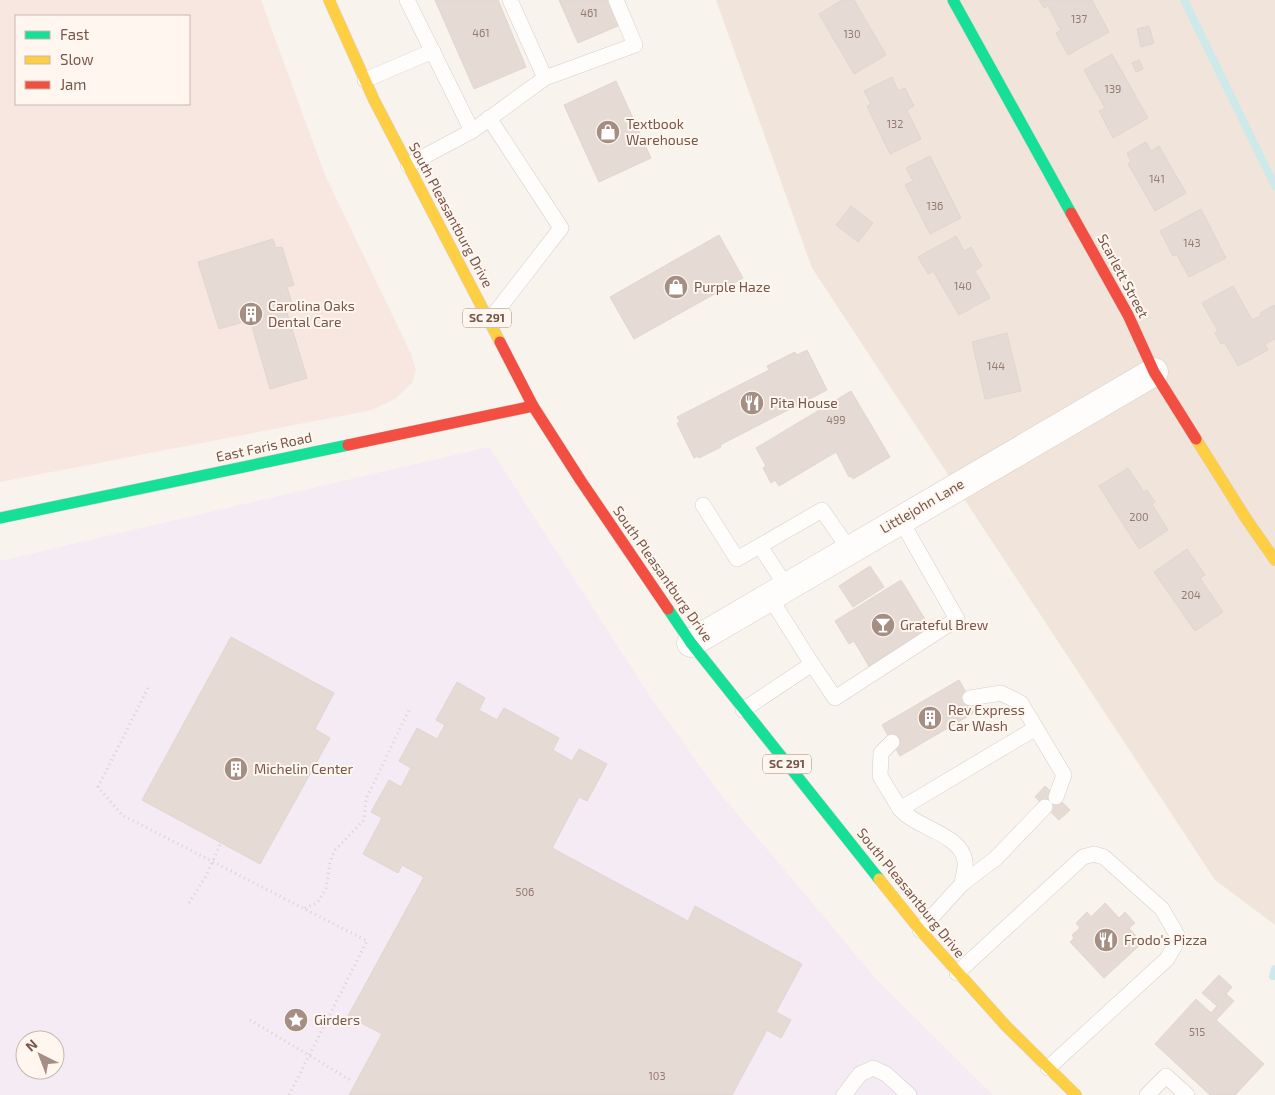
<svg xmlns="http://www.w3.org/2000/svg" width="1275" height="1095" viewBox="0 0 1275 1095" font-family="'Exo 2',sans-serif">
<rect width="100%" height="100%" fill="#f8f3ed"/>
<polygon fill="#f1e5db" points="716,0 1275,0 1275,925 1215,880 812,268"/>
<path fill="#f8e7e1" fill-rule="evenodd" d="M 0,0 L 261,0 L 325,175 L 411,354 L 416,370 L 412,383 L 395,399 L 372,410 L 0,482 ZM 16,16 L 189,16 L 189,104 L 16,104 Z"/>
<path fill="#f4ebf4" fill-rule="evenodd" d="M 489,447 L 651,698 L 718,791 L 876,979 L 993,1095 L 0,1095 L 0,561 ZM 25,1040 L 55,1040 L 55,1070 L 25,1070 Z"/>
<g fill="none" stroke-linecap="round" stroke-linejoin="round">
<g stroke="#cee9e9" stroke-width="8">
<polyline points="1184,0 1275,186"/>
<polyline points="1273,976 1275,969"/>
</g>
</g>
<g fill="#e5dad4" stroke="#e1d5cf">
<polygon points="435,0 498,0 526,67 474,89"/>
<polygon points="559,0 609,0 620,25 578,43"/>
<polygon points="842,0 854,0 886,55 854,74 819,14"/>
<polygon points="1039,0 1092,0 1109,32 1068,55 1056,33 1061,30 1048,6 1044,8"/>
<polygon points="1149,26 1154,43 1141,47 1137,29"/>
<polygon points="1112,54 1148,118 1113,138 1099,111 1105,108 1084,70"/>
<polygon points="1139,60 1143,69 1136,72 1132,63"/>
<polygon points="892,77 898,91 905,88 914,106 907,110 921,139 890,154 867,106 871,104 864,91"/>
<polygon points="616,81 651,158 599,182 564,105"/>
<polygon points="1146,142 1151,151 1159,146 1186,193 1155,211 1128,164 1131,162 1127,153"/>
<polygon points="930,156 961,218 930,234 905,185 913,181 906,168"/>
<polygon points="851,206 873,223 858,242 836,225"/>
<polygon points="1201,209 1226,258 1189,277 1177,255 1173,256 1160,231"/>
<polygon points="719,235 743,278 634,339 610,297"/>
<polygon points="956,236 964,251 971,247 982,266 975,271 990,298 959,315 933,271 928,274 918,257"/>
<polygon points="273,239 276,248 282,247 294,285 287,287 293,307 286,309 307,378 270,389 250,320 219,329 198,262"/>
<polygon points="1233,286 1252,320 1262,315 1260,313 1274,305 1275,307 1275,339 1265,344 1268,350 1238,366 1225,343 1221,344 1215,333 1218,331 1202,303"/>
<polygon points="1007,333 1021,391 985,399 972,342"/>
<polygon points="807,350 827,390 720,445 721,447 699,458 698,456 694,458 677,423 680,422 677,417 769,370 767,366 795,352 797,355"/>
<polygon points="851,391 890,457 853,479 851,476 849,477 836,452 779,486 775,480 771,483 763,468 766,466 756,448"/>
<polygon points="1128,468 1144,492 1147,490 1155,502 1152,504 1168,530 1139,549 1099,486"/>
<polygon points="1187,549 1205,575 1200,578 1223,612 1195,631 1154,572"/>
<polygon points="870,566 884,587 853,607 839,586"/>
<polygon points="901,580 931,629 870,668 854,641 849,644 835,621"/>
<polygon points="231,637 334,693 315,729 330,738 260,864 142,800"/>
<polygon points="959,680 977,711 900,756 882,725"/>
<polygon points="457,682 485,698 479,710 497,720 504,708 559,738 553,750 572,761 579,749 607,764 587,801 579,797 552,848 688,921 695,906 802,964 776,1012 791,1020 781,1038 767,1030 732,1095 349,1095 382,1034 348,1016 424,877 402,865 398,873 363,854 382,818 371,812 389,780 401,787 411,768 399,761 417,728 437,739 445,725 436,720"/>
<polygon points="1045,786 1070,810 1059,820 1035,797"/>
<polygon points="1105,903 1119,918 1125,912 1135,923 1129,928 1142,943 1104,978 1070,942 1074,938 1072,935 1080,928 1076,923 1087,912 1091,917"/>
<polygon points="1219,975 1232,987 1226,994 1234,1001 1216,1020 1264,1064 1235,1095 1210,1095 1155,1044 1196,999 1211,1013 1217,1006 1202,993"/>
</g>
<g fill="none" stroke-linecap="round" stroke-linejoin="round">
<g stroke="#d7ceca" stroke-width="16">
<g id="lane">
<polyline points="407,0 472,131 408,165"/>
<polyline points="510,0 545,78"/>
<polyline points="365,80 433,51"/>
<polyline points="472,131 545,78 635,45 616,0"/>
<polyline points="489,321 561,228 489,118"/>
<polyline points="703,505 737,559 822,510 849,549"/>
<polyline points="760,546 786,586"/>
<polyline points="812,664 835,698 957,619 900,519"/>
<polyline points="970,698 1001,693 1021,703 1064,775 1056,797"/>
<polyline points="743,710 812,664 769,596"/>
<polyline points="892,742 881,753 880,776 900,809"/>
<path d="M 962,884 C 963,877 966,867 965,861 C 961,834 916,828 900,809 L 1036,728"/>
<polyline points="920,930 962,884 996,858 1045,807"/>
<polyline points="957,973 1083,857 1094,854 1104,857 1162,909 1177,935 1175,945 1167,959 1048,1068"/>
<polyline points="844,1095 860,1074 873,1068 886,1074 909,1095"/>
<polyline points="1147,1095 1166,1076 1187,1095"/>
</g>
</g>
<g stroke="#d7ceca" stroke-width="29">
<polyline id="street" points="691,643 1154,372"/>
</g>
<g stroke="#d8cec9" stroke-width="12">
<g id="fast">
<polyline points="953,0 1071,213"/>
<polyline points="0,518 348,445"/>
<polyline points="668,609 691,643 879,879"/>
</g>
</g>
<g stroke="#d8cec9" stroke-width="12">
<g id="slow">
<polyline points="329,0 374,100 500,342"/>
<polyline points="1196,439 1247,520 1275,560"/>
<polyline points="879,879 920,930 1006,1026 1076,1095"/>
</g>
</g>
<g stroke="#d8cec9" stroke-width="12">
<g id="jam">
<polyline points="1071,213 1128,315 1154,372 1196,439"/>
<polyline points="500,342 533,406 581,481 668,609"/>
<polyline points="348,445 533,406"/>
</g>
</g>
<g stroke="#dad1ce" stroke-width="3" stroke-dasharray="1 4" stroke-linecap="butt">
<polyline points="148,688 98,787 122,815 367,941 289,1095"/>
<polyline points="189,903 206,876 221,843"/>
<polyline points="305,908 317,903 326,889 330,862 335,850 364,820 366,799 409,710"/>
<polyline points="250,1020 352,1081"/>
</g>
<use href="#lane" stroke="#fefdfc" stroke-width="15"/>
<use href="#street" stroke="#fefdfc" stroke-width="28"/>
<use href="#fast" stroke="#16e098" stroke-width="11"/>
<use href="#slow" stroke="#ffcf43" stroke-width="11"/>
<use href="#jam" stroke="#f24e42" stroke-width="11"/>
</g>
<defs>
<g id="shop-disc" transform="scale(1.25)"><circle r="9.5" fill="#a58e84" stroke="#fff7ef"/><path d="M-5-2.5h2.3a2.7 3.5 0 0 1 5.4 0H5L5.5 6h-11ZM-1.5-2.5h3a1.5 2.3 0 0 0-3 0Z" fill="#fff"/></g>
<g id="building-disc" transform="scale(1.25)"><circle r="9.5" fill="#a58e84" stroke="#fff7ef"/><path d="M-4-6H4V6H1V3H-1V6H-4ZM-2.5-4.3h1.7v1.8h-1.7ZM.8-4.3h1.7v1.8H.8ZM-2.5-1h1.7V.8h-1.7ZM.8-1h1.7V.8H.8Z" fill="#fff"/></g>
<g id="restaurant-disc" transform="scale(1.25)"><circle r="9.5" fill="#a58e84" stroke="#fff7ef"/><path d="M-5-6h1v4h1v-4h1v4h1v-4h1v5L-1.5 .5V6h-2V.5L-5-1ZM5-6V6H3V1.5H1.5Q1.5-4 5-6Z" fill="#fff"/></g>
<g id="bar-disc" transform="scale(1.25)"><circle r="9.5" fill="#a58e84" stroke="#fff7ef"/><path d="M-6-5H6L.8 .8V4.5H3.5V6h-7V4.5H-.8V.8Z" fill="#fff"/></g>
<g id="sight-disc" transform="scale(1.25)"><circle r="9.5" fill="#a58e84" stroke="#fff7ef"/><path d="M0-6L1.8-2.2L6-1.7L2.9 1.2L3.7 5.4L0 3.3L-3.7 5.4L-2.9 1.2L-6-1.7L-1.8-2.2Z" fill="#fff"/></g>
</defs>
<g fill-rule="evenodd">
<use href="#shop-disc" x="608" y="132"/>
<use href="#shop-disc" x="676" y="287"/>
<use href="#building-disc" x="251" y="314"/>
<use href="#restaurant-disc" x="752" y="403"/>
<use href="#bar-disc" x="883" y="625"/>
<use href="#building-disc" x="930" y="718"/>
<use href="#building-disc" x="236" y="769"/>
<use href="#restaurant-disc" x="1106" y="940"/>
<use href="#sight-disc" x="296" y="1020"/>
</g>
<g text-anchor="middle" stroke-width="4" stroke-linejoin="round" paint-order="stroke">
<g font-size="11" fill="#957a70">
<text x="589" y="17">461</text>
<text x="1079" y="23">137</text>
<text x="481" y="37">461</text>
<text x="852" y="38">130</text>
<text x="1113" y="93">139</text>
<text x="895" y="128">132</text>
<text x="1157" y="183">141</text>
<text x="935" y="210">136</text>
<text x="1192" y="247">143</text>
<text x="963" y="290">140</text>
<text x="996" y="370">144</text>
<text x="836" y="424">499</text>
<text x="1139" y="521">200</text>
<text x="1191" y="599">204</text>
<text x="525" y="896">506</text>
<text x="1197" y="1036">515</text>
<text x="657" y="1080">103</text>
</g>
<g fill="#fff7ef" stroke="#a0877c" stroke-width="1">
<rect x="463" y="308.5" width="48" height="19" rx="4"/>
<rect x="763" y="754.5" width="48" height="19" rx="4"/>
</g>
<g font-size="12" font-weight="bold" fill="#78574b">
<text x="487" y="322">SC 291</text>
<text x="787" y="768">SC 291</text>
</g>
<g font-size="14" fill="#78574b" stroke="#fff7ef" text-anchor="start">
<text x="626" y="129">Textbook<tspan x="626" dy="16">Warehouse</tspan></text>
<text x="694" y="292">Purple Haze</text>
<text x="268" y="311">Carolina Oaks<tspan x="268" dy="16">Dental Care</tspan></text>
<text x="770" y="408">Pita House</text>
<text x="900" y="630">Grateful Brew</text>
<text x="948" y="715">Rev Express<tspan x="948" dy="16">Car Wash</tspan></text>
<text x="254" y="774">Michelin Center</text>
<text x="1124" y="945">Frodo's Pizza</text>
<text x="314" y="1025">Girders</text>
</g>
<g font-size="14" fill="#78574b" stroke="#fff7ef">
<text transform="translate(451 215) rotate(62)" y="5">South Pleasantburg Drive</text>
<text transform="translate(1123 276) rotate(62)" y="5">Scarlett Street</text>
<text transform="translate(264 447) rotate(-12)" y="5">East Faris Road</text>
<text transform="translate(922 506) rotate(-30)" y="5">Littlejohn Lane</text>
<text transform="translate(663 574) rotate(55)" y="5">South Pleasantburg Drive</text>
<text transform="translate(911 893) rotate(51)" y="5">South Pleasantburg Drive</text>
</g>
</g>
<rect x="15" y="15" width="175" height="90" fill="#fff7ef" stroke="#c9b7ad"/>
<rect x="25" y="31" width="25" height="8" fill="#16e098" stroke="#c9b7ad"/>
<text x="60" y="40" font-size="15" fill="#78574b">Fast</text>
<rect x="25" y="56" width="25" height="8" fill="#ffcf43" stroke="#c9b7ad"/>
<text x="60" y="65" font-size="15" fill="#78574b">Slow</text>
<rect x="25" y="81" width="25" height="8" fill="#f24e42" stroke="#c9b7ad"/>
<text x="60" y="90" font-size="15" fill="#78574b">Jam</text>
<g transform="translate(40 1055) rotate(318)"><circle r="24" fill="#fff7ef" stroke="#c9b7ad"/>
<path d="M0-4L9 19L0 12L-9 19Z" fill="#a58e84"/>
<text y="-8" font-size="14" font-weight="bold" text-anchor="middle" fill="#78574b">N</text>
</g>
</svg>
